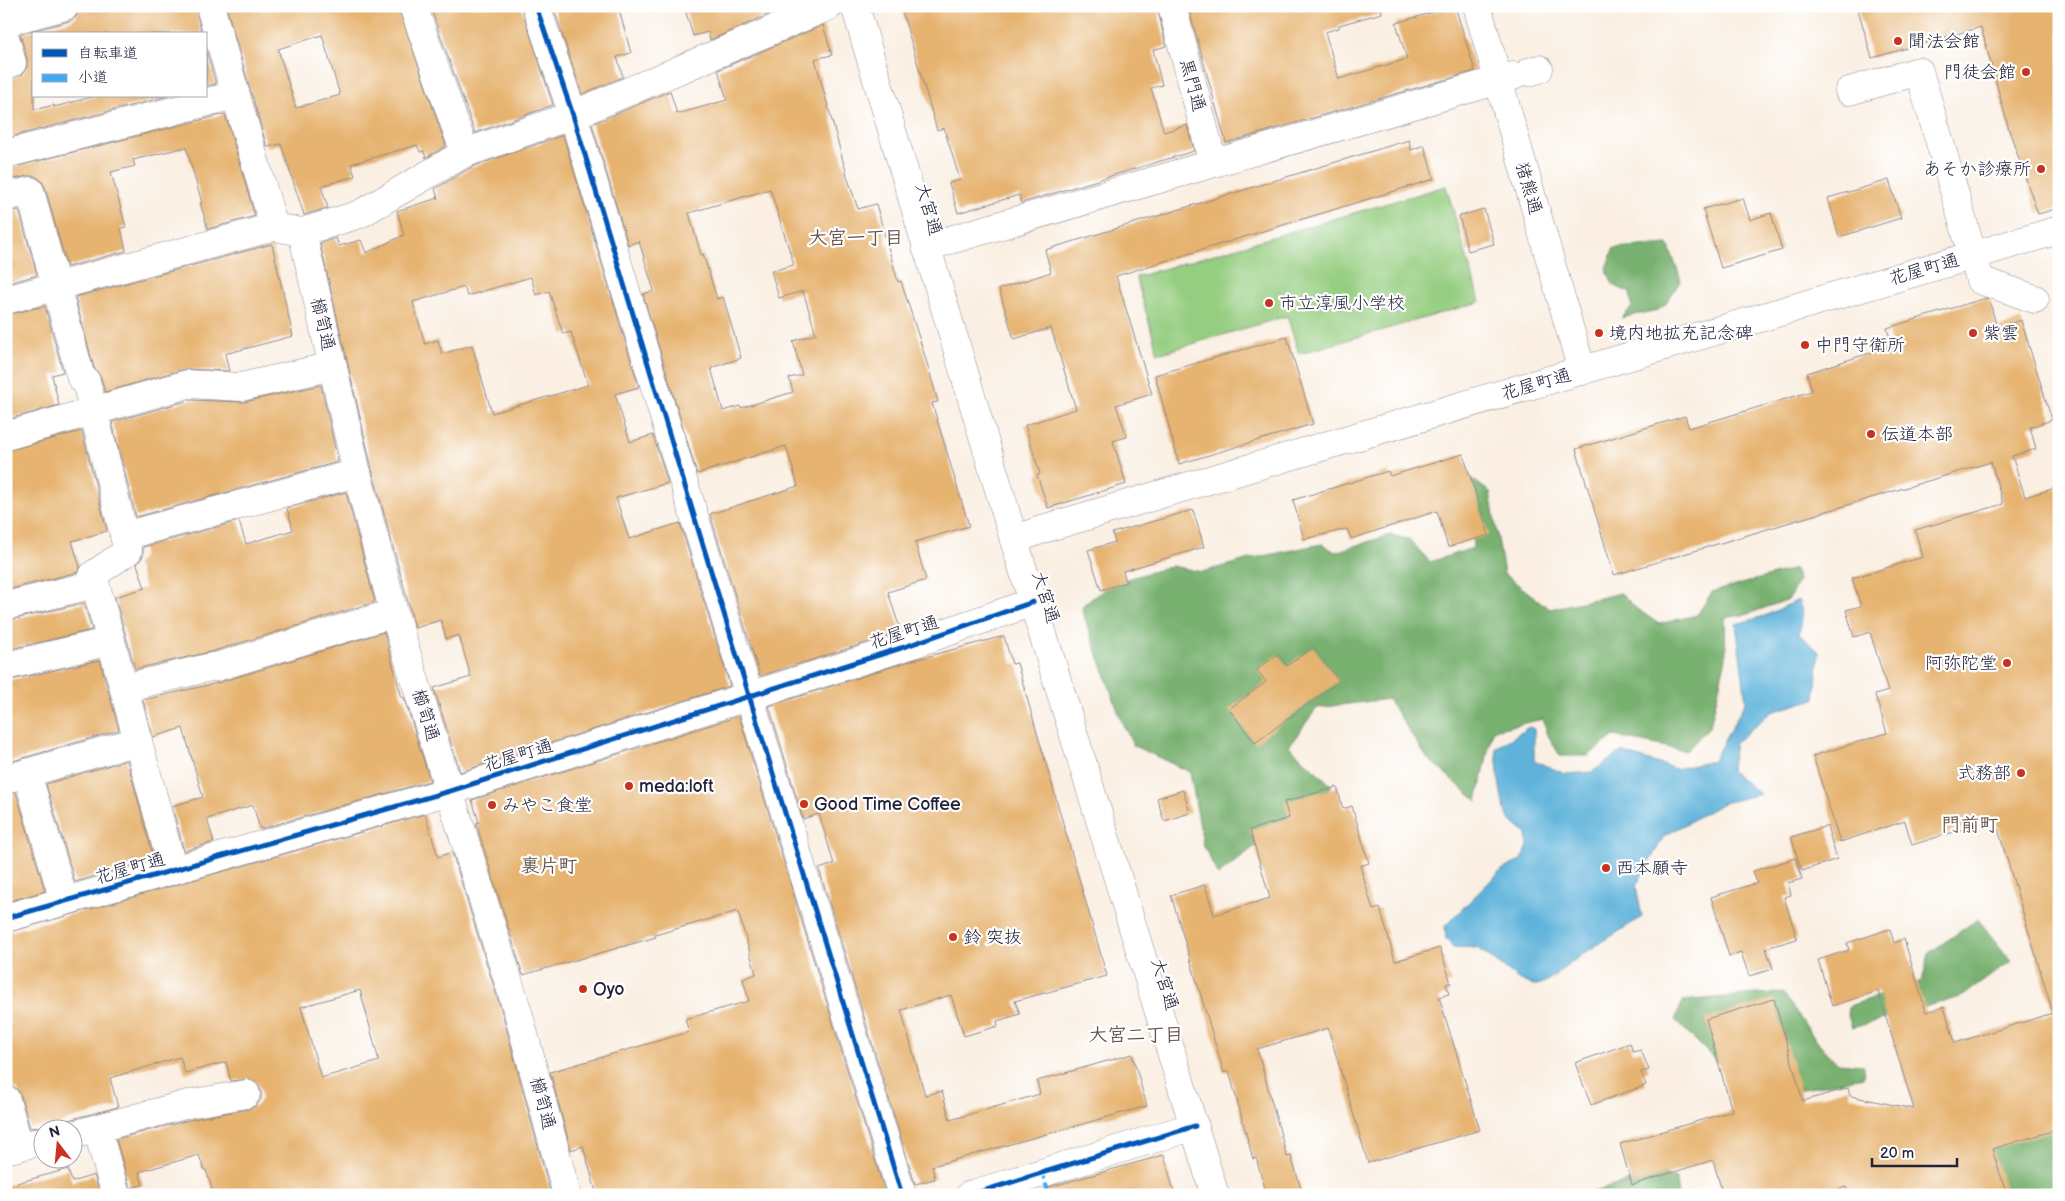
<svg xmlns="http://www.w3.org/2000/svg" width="2065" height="1201" viewBox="0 0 2065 1201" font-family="'Balsamiq Sans','Klee One',sans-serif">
<rect width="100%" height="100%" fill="#fff"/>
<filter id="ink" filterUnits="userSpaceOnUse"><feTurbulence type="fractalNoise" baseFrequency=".02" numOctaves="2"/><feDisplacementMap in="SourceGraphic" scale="10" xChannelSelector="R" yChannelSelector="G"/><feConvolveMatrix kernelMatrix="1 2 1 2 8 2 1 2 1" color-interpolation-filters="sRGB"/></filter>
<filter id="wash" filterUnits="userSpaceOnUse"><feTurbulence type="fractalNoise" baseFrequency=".0096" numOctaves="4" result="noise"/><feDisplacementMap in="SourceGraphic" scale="20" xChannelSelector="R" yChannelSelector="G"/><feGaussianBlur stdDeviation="1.12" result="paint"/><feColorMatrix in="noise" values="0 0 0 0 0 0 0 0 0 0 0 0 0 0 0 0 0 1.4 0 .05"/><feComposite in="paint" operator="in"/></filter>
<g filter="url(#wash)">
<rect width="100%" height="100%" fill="#faefe2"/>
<polygon fill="#96ce81" stroke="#5c785e" points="1446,186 1480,302 1299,354 1287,316 1158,354 1136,277"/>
<g fill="#78b16f" stroke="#4d6a55">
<polygon points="1668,244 1681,280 1665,305 1658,310 1621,318 1632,307 1630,293 1613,285 1606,268 1614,248"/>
<polygon points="1462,472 1490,492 1504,574 1550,609 1621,593 1637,609 1659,624 1697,615 1712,592 1795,569 1798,581 1789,599 1748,614 1725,618 1726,658 1710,726 1686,751 1614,736 1588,756 1560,756 1548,735 1543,719 1493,730 1477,801 1427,758 1388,699 1317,708 1289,746 1332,786 1218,875 1203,844 1190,772 1134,746 1123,725 1082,610 1083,605 1113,583 1172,566 1202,572 1254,558 1322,544 1335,552 1390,535 1409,539 1430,562 1473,548 1472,527"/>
<polygon points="1978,919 2011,961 1963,996 1852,1028 1848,1015 1849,1006 1922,981 1929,953"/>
<polygon points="1783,993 1815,1039 1837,1063 1864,1065 1863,1077 1754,1099 1675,1020 1683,1001 1755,994"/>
<polygon points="2030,1106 2059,1132 2059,1195 2024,1195 1985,1179 1986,1122"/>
<polygon points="1657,1173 1676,1179 1678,1195 1537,1195 1543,1189 1586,1194"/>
</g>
<path fill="#5eb3da" stroke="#406a8a" d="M 1798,600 L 1803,613 L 1799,634 L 1819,652 L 1815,699 L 1771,712 L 1735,743 L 1731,771 L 1760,794 L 1723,803 L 1664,836 L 1636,886 L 1642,917 L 1586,952 L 1544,983 L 1533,986 L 1517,978 L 1478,948 L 1453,947 L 1446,940 L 1445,926 L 1501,870 L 1520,861 L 1528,847 L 1527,834 C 1520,829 1511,823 1507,815 C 1500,798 1497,767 1496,748 L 1529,727 L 1534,729 L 1534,760 L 1565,774 L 1592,772 L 1621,752 L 1676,769 L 1713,761 L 1746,701 L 1736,624 L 1765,616 Z"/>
<g id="blocks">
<g fill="#e6b36f" fill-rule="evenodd">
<polygon points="80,6 195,6 202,34 34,34 34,110 54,105 54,107 96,96 168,96 6,138 6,79 22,75 27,67 27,59 20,34 70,21 76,17"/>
<path d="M 226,6 L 398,6 L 446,146 L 426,158 L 424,151 L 420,152 L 417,145 L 351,164 L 355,176 L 321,186 L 328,208 L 304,215 L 281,144 L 267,147 ZM 322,35 L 340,95 L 296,108 L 278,49 Z"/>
<polygon points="430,6 521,6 553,105 475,133"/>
<polygon points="553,6 618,6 631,53 617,57 623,77 582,94"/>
<polygon points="684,6 770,6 772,13 710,40 708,32 693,36"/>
<polygon points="919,6 1157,6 1166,46 1153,50 1162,85 1151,88 1164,132 1187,125 1194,151 1021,203 1019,195 958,213 949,183 960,180 944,128 937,130 902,11"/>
<polygon points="1188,6 1381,6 1382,13 1339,25 1339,28 1325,32 1339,79 1407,59 1396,23 1455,6 1475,71 1226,143"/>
<polygon points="1857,6 2059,6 2059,208 2038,214 2009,130 1981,27 1872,58"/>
<path d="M 823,25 L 832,55 L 815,59 L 848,179 L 858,209 L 876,204 L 898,282 L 901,281 L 927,363 L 938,402 L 932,403 L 969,526 L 915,542 L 926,580 L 888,592 L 901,632 L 760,676 L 710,514 L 798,486 L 786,446 L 697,474 L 643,294 L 654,291 L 639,241 L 628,245 L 592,124 L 670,91 L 677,114 L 727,100 L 718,70 ZM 770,189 L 794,265 L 771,271 L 779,298 L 803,291 L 816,334 L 793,341 L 802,375 L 789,378 L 793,392 L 741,408 L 740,406 L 723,411 L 711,368 L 741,358 L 723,297 L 717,299 L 703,254 L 701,255 L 689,213 Z"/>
<polygon points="206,49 216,84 206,86"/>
<polygon points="225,114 255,216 208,229 200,203 202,203 186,147 133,160 135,166 111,172 126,227 121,228 126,251 67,267 45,187 41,180 35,176 27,176 6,181 6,169"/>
<path d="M 563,135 L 639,387 L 615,394 L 630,442 L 653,435 L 668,483 L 616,498 L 629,539 L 680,523 L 730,686 L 460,772 L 434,688 L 471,677 L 459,635 L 446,639 L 441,620 L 415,628 L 372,469 L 320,243 L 336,238 L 339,246 L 361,240 L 366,253 L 404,235 L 397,211 L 438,198 L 435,189 L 472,167 ZM 531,277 L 536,295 L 549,291 L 563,334 L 571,332 L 588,385 L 492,413 L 472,345 L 442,354 L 438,340 L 425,344 L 413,302 L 464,287 L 467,296 Z"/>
<polygon points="1409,140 1411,150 1424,145 1434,179 1116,276 1152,394 1116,405 1127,437 1113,441 1126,484 1048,508 1037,475 1040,474 1025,425 1076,409 1051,328 1014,339 999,289 1051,272 1045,250"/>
<polygon points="1889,180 1901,218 1839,237 1828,198"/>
<polygon points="1743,198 1750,220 1771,213 1782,250 1721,268 1703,209"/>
<polygon points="1484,209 1494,244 1468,251 1459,216"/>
<polygon points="19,210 37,275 6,284 6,212"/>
<polygon points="272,244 293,336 225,354 229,371 184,369 105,392 101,377 94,368 75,297"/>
<polygon points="1986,298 1989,299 1997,328 2021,320 2052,420 2030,427 2036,449 2012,456 2025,497 2059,487 2059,1129 1992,1149 2007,1195 1848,1195 1846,1187 1819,1195 1723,1195 1713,1160 1632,1185 1620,1144 1732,1111 1706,1019 1774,999 1803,1101 1848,1088 1850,1096 1914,1109 1878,991 1832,1006 1818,960 1849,950 1847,943 1890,929 1894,943 1904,939 1926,1012 1944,1007 1955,1043 2053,1013 1995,819 1912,845 1905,821 1840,842 1813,756 1887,733 1875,695 1888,691 1870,632 1854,637 1846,610 1861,606 1852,578 1923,557 1915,530 2003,504 1991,462 1614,575 1576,449 1685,416 1689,428 1812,391 1807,373 1892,346 1887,328"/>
<polygon points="45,306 63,372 52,375 59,405 6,420 6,315"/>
<polygon points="1287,337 1313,424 1179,464 1155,375"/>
<polygon points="321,385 338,462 136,517 112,422 190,400 244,402"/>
<polygon points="82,431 107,531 72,541 80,567 78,572 6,590 6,451"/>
<polygon points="1463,454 1489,535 1448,547 1437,511 1351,539 1347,529 1304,539 1293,500 1388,471 1390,476"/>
<polygon points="346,492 375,602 214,651 135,669 115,597 145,588 137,564 143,556 143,547 239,521 246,544 293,530 287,508"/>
<polygon points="1193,510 1204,547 1123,571 1126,582 1101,590 1088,550 1115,542 1112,533"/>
<polygon points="84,603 92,630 6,650 6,621"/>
<polygon points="384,632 402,698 404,697 430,781 260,829 253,805 207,819 214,842 184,851 172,806 203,797 183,728 153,737 143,700 221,682"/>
<polygon points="1004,636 1012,664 1017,663 1107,976 1015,1001 1020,1014 997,1021 998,1026 964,1036 951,995 901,1010 925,1095 942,1091 950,1120 1040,1094 1037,1081 1132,1054 1147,1106 932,1166 935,1179 915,1184 819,869 834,864 819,814 803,819 769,706 910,661"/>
<polygon points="1313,647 1339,681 1255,743 1229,709 1266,682 1257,670 1278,654 1287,666"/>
<polygon points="100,660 119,730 6,763 6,681"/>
<polygon points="739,716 885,1193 878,1195 597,1195 583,1146 571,1150 550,1072 689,1032 685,1019 749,1001 743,979 756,974 738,911 655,935 656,937 523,975 476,823 479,822 472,800"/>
<polygon points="127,760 154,859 75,882 46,784"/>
<polygon points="1337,787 1343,809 1352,806 1369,863 1360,866 1373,910 1380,908 1395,961 1440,948 1451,983 1446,984 1449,994 1439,997 1480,1130 1368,1163 1328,1028 1257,1049 1287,1157 1291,1156 1303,1195 1267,1195 1256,1158 1253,1159 1229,1071 1224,1073 1171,895 1205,885 1214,915 1270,898 1250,830 1289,818 1284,802"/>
<polygon points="1183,790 1190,813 1164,821 1157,798"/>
<polygon points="16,792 45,891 6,902 6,794"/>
<path d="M 425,814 L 438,857 L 452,852 L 503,1016 L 551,1195 L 214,1195 L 206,1170 L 204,1170 L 199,1155 L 139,1172 L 143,1185 L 130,1188 L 116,1139 L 193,1119 L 249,1109 L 256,1106 L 261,1099 L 261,1091 L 258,1084 L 251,1079 L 231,1081 L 226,1062 L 185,1073 L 180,1057 L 110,1078 L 118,1107 L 68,1120 L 54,1128 L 46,1126 L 30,1128 L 21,1096 L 17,1089 L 12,1086 L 6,1065 L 6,933 ZM 360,990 L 379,1061 L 321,1078 L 301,1007 Z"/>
<polygon points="1827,826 1837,859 1802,871 1791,837"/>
<polygon points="1796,858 1802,879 1788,883 1791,895 1784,897 1797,939 1766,948 1773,969 1749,976 1741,952 1729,956 1711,897 1757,883 1753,871"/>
<polygon points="1630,1043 1633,1052 1641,1050 1649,1070 1641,1072 1646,1085 1591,1105 1575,1063"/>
<polygon points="1164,1155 1175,1195 1047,1195 1046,1188"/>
<polygon points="68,1169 72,1182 94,1175 100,1195 6,1195 6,1186"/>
</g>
</g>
</g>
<g filter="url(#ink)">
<use href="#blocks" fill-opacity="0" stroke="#8e888e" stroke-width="1"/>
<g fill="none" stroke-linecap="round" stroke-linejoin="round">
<g stroke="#8e888e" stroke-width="29">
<g id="minor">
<polyline points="210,6 274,227"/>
<polyline points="413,6 465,153"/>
<polyline points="536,6 573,115 680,470 902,1195"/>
<polyline points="855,6 1014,540 1215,1195"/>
<polyline points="1172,6 1213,163"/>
<polyline points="1477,6 1582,371"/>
<polyline points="6,22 65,6"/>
<polyline points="6,41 12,63 6,64"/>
<polyline points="1529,72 1539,69"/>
<polyline points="1849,91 1919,71 1980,280 2035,299"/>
<polyline points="6,154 235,95"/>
<polyline points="6,197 30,191 81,378 86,381 128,551 93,575 173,870"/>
<polyline points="302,232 357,473 394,613 518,1012 567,1195"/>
<polyline points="926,247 1513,76"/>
<polyline points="6,300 274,227 302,232 360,214 465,153 573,115 829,6"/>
<polyline points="6,436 188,384 241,387 333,366"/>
<polyline points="124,536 357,473"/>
<polyline points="1014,540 1046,528 2059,230"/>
<polyline points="6,606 95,584"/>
<polyline points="6,666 111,641"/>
<polyline points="124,688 211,667 216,667 394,613"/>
<polyline points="27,773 64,901"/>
<polyline points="6,779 138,741"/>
<polyline points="6,918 450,791 901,648 1033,602"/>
<polyline points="6,1100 19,1147"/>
<polyline points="97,1129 116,1195"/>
<polyline points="72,1135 188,1104 246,1094"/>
<polyline points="6,1150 42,1141"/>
<polyline points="970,1195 1195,1126"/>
</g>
</g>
<use href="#minor" stroke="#fff" stroke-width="28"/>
<polyline stroke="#3fa9f5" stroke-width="4" stroke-dasharray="8 4" stroke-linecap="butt" points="1042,1172 1049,1195"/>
<g stroke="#fff" stroke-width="8">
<g id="cycleway">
<polyline points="536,6 573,115 680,470 902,1195"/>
<polyline points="6,918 450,791 901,648 1033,602"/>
<polyline points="970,1195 1195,1126"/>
</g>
</g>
<use href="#cycleway" stroke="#0057b8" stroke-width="5"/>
</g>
</g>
<g fill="#c8321e" stroke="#fff" stroke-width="2">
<circle cx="1898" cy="41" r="5"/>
<circle cx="2026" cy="72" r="5"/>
<circle cx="2041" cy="169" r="5"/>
<circle cx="1269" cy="303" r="5"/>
<circle cx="1599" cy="333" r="5"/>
<circle cx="1973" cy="333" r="5"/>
<circle cx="1805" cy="345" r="5"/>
<circle cx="1871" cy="434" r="5"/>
<circle cx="2007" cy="663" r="5"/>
<circle cx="2021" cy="773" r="5"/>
<circle cx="629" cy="786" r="5"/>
<circle cx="804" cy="804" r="5"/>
<circle cx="492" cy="805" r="5"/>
<circle cx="1606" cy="868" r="5"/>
<circle cx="953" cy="937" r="5"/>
<circle cx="583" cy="989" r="5"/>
</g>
<g text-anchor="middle" stroke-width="4.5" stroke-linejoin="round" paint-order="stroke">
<g font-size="18" fill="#22223b" stroke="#fff" text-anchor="start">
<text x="1908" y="47">聞法会館</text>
<text x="2016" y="78" text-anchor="end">門徒会館</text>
<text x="2031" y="175" text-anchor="end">あそか診療所</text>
<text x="1279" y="309">市立淳風小学校</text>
<text x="1609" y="339">境内地拡充記念碑</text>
<text x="1983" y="339">紫雲</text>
<text x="1815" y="351">中門守衛所</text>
<text x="1881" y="440">伝道本部</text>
<text x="1997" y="669" text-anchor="end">阿弥陀堂</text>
<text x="2011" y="779" text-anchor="end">式務部</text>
<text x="639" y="792">meda:loft</text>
<text x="814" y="810">Good Time Coffee</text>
<text x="502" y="811">みやこ食堂</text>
<text x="1616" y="874">西本願寺</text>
<text x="963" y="943">鈴 突抜</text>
<text x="593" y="995">Oyo</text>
</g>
<g font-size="18" fill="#22223b" stroke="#fff">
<text transform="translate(1193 85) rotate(75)" y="6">黒門通</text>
<text transform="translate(1529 188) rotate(74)" y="6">猪熊通</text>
<text transform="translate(929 209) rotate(74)" y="6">大宮通</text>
<text transform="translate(1924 269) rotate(-16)" y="6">花屋町通</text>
<text transform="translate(323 324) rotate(77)" y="6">櫛笥通</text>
<text transform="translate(1536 384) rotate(-16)" y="6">花屋町通</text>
<text transform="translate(1046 597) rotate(73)" y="6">大宮通</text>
<text transform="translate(904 632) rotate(-18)" y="6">花屋町通</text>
<text transform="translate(426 715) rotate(73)" y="6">櫛笥通</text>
<text transform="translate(518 755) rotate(-17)" y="6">花屋町通</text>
<text transform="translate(130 868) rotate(-16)" y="6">花屋町通</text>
<text transform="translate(1165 984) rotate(73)" y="6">大宮通</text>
<text transform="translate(543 1103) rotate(75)" y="6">櫛笥通</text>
</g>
<g font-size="19" font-weight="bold" fill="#67554d" stroke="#fff">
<text x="856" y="244">大宮一丁目</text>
<text x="1970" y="831">門前町</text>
<text x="549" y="872">裏片町</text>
<text x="1136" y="1041">大宮二丁目</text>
</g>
</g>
<rect width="2065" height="1201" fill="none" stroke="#fff" stroke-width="25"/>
<rect x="32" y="32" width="175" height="65" fill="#ffffff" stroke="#a7a7b1"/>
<rect x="42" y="49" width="25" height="8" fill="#0057b8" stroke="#a7a7b1"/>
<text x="78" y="58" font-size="15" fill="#22223b">自転車道</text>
<rect x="42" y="74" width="25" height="8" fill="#3fa9f5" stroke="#a7a7b1"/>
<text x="78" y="82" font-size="15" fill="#22223b">小道</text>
<g transform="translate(58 1144) rotate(344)"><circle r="24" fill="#ffffff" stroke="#a7a7b1"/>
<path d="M0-4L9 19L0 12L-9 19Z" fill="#c8321e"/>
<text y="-8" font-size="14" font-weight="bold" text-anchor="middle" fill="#22223b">N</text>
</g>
<path d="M1872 1158v8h85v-8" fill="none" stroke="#22223b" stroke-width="2.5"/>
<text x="1880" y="1158" font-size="15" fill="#22223b" stroke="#ffffff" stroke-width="4" paint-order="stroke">20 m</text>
</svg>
